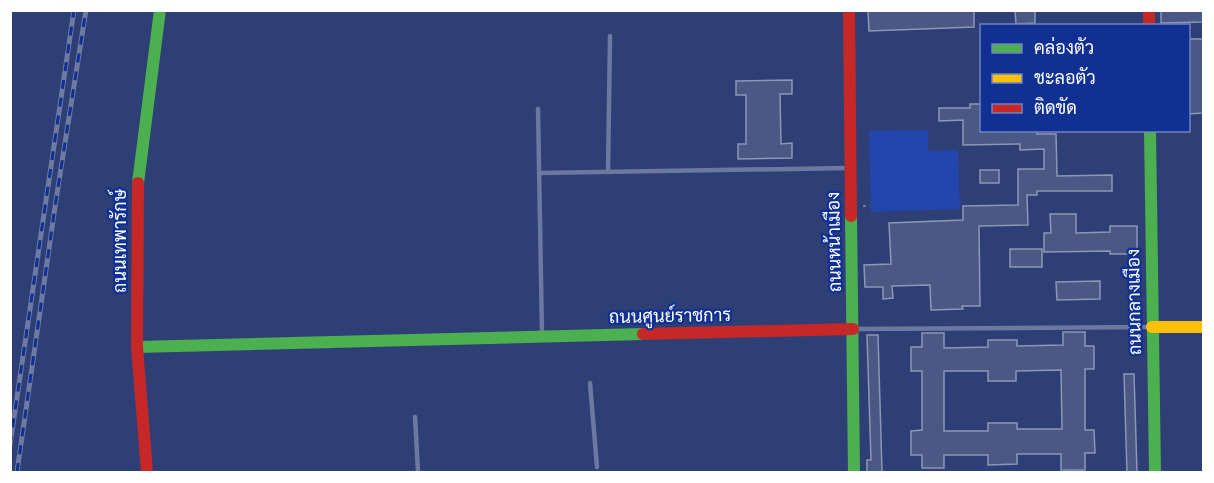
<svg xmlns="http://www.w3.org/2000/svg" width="1214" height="483" viewBox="0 0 1214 483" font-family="'Varela Round',Sarabun,sans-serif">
<rect width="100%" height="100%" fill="#2e3f76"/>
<polygon fill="#2346ac" points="928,130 928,151 958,150 960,209 871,212 869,131"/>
<g fill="#4a5884" stroke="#8c96b6" stroke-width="1.5" fill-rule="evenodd">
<polygon points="974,10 974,27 869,31 868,11"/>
<polygon points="1015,10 1035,10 1035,23 1016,24"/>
<polygon points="1161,10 1203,10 1203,22 1161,23"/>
<polygon points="1188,39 1203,39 1203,113 1188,114"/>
<polygon points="792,80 792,94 780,94 781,144 792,143 792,158 738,159 738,144 746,144 746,95 736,95 736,81"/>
<polygon points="970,104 981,104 981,130 1037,130 1037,134 1056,134 1057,176 1112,175 1112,191 1037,191 1037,195 1027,195 1028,225 979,226 980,306 962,306 963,309 931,310 930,285 892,286 893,298 883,299 883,287 865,287 864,265 891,264 889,223 963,220 963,206 1018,205 1018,169 1044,169 1044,149 1020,150 1020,144 963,145 963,120 939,121 939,108 970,108"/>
<rect x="980" y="170" width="19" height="13"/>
<polygon points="1050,214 1076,214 1076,233 1110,232 1110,226 1137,226 1137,254 1110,254 1110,251 1044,252 1044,233 1051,233"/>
<rect x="1010" y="249" width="32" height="18"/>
<polygon points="1100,281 1100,299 1057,300 1056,282"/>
<path d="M 1063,332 L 1085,332 L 1085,346 L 1094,346 L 1094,369 L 1085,369 L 1085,430 L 1094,430 L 1095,453 L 1085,453 L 1085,470 L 1061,470 L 1061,454 L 1017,454 L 1017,464 L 988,465 L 988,455 L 944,455 L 944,468 L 922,468 L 922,455 L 911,455 L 911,431 L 922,430 L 922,371 L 911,371 L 911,347 L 922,347 L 922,333 L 944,333 L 944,348 L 988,347 L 988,340 L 1017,340 L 1017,346 L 1063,345 ZM 1061,370 L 1062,429 L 1017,429 L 1017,423 L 988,423 L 988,431 L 944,431 L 944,371 L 988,371 L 988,381 L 1016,381 L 1016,371 Z"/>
<polygon points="867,335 878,335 882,472 867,472 867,460 871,460"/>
<polygon points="1124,374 1134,374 1137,472 1127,472"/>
</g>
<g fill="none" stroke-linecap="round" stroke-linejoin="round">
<polyline stroke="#6b79a1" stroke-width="2" stroke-dasharray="3 4.5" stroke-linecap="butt" points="863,206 871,206"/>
<g stroke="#6b79a1" stroke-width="4.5">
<polyline points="538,109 542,334"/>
<polyline points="608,172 610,36"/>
<polyline points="539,173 848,168"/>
<polyline points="855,329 1150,327"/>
<polyline points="590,383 597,467"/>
<polyline points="415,417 418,472"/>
</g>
<g stroke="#4caf50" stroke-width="12">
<polyline points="1150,130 1155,472"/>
<polyline points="138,183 160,10"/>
<polyline points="851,216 854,472"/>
<polyline points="137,347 643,334"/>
</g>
<polyline stroke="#ffc107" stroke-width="12" points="1152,327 1204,327"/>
<g stroke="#c62828" stroke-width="12">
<polyline points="849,10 851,216"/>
<polyline points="1149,10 1149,26"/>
<polyline points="138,183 137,347 147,472"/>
<polyline points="643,334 853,329"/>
</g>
<g stroke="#6e7aa1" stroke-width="5">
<g id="rail">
<polyline points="10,445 74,10"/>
<polyline points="17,472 56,200 86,10"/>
</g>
</g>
<use href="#rail" stroke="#103094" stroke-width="3" stroke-dasharray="9" stroke-linecap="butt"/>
</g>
<g text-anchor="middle" stroke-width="4.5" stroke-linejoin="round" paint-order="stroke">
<g font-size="18" fill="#fff" stroke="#103094">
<text transform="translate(120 241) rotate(-90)" y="6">ถนนเทพารักษ์</text>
<text transform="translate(834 242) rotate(-91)" y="6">ถนนหน้าเมือง</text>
<text transform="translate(1134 302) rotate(-91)" y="6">ถนนกลางเมือง</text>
<text transform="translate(670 316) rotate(-1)" y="6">ถนนศูนย์ราชการ</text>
</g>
</g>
<rect width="1214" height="483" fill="none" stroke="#ffffff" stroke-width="24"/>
<rect x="980" y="24" width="210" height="108" fill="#103094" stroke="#7083bf" stroke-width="1.5"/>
<rect x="992" y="44" width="30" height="9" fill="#4caf50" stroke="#7083bf" stroke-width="1.5"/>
<text x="1034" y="54" font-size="18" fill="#ffffff">คล่องตัว</text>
<rect x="992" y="74" width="30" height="9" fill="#ffc107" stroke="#7083bf" stroke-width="1.5"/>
<text x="1034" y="84" font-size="18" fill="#ffffff">ชะลอตัว</text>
<rect x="992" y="104" width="30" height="9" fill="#c62828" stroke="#7083bf" stroke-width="1.5"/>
<text x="1034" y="114" font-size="18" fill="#ffffff">ติดขัด</text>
</svg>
